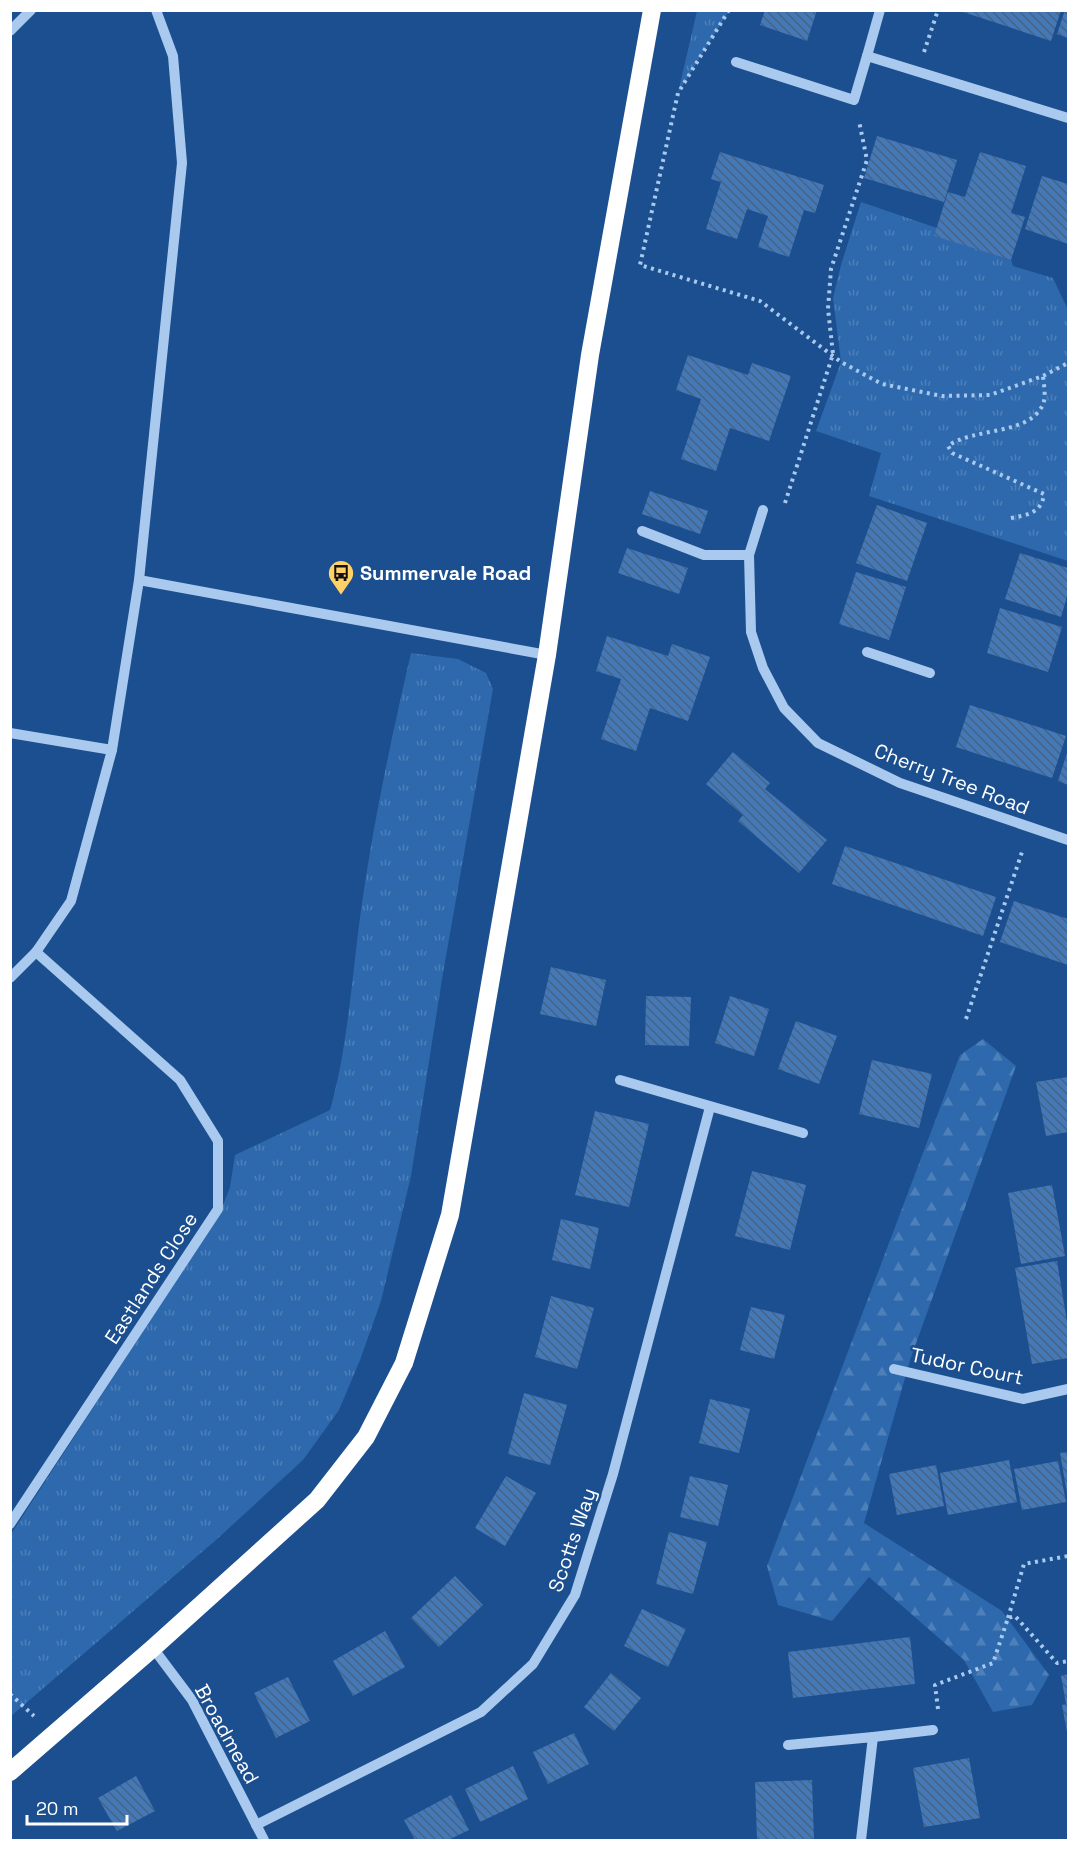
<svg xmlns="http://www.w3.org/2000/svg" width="1079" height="1851" viewBox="0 0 1079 1851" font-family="'Space Grotesk',sans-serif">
<defs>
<pattern id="grass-tufts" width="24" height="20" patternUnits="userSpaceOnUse" patternTransform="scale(1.5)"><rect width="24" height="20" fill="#2e69ad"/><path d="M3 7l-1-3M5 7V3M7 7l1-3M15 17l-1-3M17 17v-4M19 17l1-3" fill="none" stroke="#4d80b9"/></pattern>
<pattern id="forest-firs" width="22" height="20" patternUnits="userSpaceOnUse" patternTransform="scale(1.5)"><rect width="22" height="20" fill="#2e69ad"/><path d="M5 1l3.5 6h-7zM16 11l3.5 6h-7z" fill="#4d80b9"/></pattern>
<pattern id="building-back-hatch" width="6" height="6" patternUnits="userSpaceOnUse" patternTransform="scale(1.5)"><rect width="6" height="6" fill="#4478b7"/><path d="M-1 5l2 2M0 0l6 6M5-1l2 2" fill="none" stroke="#486282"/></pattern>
</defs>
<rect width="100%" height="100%" fill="#1b4f8f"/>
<g fill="url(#grass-tufts)">
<polygon points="697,11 729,11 678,93"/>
<polygon points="861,202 937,228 935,236 1011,260 1013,266 1053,278 1068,310 1068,561 869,496 881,453 816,431 841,362 833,298 841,265"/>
<path d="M 411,653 L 458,659 L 486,673 L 493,689 L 442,979 L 411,1176 L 381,1301 L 360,1360 L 339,1410 L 303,1460 L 216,1540 L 11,1716 L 11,1534 L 220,1213 L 230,1187 L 235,1155 L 330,1110 C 349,1043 352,971 362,903 C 374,819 392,735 411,653 Z"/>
</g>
<polygon fill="url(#forest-firs)" points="983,1039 1016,1066 910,1360 864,1523 1002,1611 1049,1675 1032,1705 993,1712 964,1660 869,1577 832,1621 778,1605 767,1566 960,1055"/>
<g fill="url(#building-back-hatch)">
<polygon points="765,10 817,10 807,41 760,25"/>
<polygon points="957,10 1061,10 1051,41"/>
<polygon points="1065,10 1068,10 1068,38 1057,34"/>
<polygon points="877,136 957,160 944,202 864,178"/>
<polygon points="720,152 824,185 815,213 804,210 789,257 758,247 768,216 747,209 737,239 706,229 721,182 711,179"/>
<polygon points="980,152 1026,166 1011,213 1025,217 1011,260 934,236 948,192 965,197"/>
<polygon points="1042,176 1068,184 1068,244 1025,229"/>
<polygon points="688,355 748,375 752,363 791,376 769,441 730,428 716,471 681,459 701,399 676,390"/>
<polygon points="650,491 708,511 700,534 642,514"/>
<polygon points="877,505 927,523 907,581 856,563"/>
<polygon points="627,548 688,568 679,594 618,573"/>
<polygon points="1020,553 1068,568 1068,593 1061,617 1005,599"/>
<polygon points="856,572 906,587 889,640 839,624"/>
<polygon points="1000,608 1062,627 1048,672 987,653"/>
<polygon points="607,636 668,656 672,644 710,657 688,721 650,708 636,751 601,739 621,679 596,671"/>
<polygon points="970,705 1066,736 1052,778 956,747"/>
<polygon points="1068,750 1068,785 1058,781"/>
<polygon points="733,752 770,783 765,789 827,840 799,873 738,821 743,815 706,784"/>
<polygon points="845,846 996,897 983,936 832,884"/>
<polygon points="1014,901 1068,919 1068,965 1000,942"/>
<polygon points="551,967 606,980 596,1026 540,1014"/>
<polygon points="646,996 691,997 689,1046 645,1045"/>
<polygon points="730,996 769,1009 754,1056 715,1043"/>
<polygon points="796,1021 837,1036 819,1084 778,1069"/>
<polygon points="872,1060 932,1074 919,1128 859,1114"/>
<polygon points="1068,1077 1068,1132 1046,1136 1036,1082"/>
<polygon points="595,1111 649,1124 629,1207 575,1195"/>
<polygon points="752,1171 806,1185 790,1250 735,1236"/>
<polygon points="1052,1185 1065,1256 1021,1264 1008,1193"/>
<polygon points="561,1219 599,1228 590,1269 552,1260"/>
<polygon points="1057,1261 1068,1328 1068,1358 1032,1364 1015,1268"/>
<polygon points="551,1296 594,1308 577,1369 535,1357"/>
<polygon points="751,1307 785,1315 774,1359 740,1350"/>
<polygon points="524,1393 567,1405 550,1465 508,1454"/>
<polygon points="710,1399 750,1409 739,1453 699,1443"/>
<polygon points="1068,1452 1068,1494 1067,1494 1060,1453"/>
<polygon points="1009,1460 1017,1502 948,1515 940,1473"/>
<polygon points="1058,1461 1066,1502 1022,1510 1014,1469"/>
<polygon points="936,1465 944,1506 897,1515 889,1474"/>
<polygon points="506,1476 536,1493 505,1546 475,1528"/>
<polygon points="690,1476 728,1485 718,1526 680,1517"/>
<polygon points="669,1532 707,1542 693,1594 656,1584"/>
<polygon points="455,1576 483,1605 439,1647 411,1618"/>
<polygon points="642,1609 686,1629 668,1667 624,1646"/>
<polygon points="385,1631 405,1667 353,1696 333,1661"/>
<polygon points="910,1637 915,1684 793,1698 788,1652"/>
<polygon points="611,1673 641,1698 614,1731 584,1707"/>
<polygon points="1068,1674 1068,1732 1067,1732 1062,1705 1066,1704 1061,1676"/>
<polygon points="288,1677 310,1721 276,1738 254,1693"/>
<polygon points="574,1733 589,1764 548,1784 533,1752"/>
<polygon points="969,1758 980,1818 924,1827 913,1768"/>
<polygon points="513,1766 528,1799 480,1822 465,1789"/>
<polygon points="136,1776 155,1811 117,1831 98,1798"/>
<polygon points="812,1780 814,1840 757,1840 755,1782"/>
<polygon points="451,1795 469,1830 448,1840 415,1840 404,1820"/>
</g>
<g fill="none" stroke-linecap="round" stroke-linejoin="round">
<g stroke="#a9c9ee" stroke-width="4" stroke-dasharray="3 4.5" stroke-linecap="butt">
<polyline points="729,10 678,93 640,265 760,301 841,362 882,384 942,396 990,395 1043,376 1068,363"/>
<polyline points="924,52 938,10"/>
<polyline points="785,503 833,354 828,309 831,269 867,160 859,121"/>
<path d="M 1011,518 C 1027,515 1042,513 1044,494 L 952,453 L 948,446 C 972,428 1025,435 1041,408 C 1047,400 1044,386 1043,376"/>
<polyline points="966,1019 1023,849"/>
<polyline points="1008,1618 1024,1564 1068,1556"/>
<polyline points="10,1694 34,1716"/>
<polyline points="938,1709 935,1685 993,1663 1008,1618 1015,1616 1057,1663 1068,1661"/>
</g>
<g stroke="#a9c9ee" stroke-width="10">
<polyline points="880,10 867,56 1068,118"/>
<polyline points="10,31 31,10"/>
<polyline points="736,62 854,100 867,56"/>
<polyline points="763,510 749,555 751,632 763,668 784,708 818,743 900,783 1068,840"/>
<polyline points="642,531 704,555 749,555"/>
<polyline points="139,580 547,655"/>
<polyline points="867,652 930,673"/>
<polyline points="10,733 112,750"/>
<polyline points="10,978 36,952 71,901 112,750 139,580 182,163 173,56 156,10"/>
<polyline points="620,1080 803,1133"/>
<polyline points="894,1369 1023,1399 1068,1389"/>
<polyline points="10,1524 218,1209 218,1141 180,1080 36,952"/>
<polyline points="153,1648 192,1700 264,1840"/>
<polyline points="873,1737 933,1730"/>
<polyline points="788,1745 873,1737 861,1840"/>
<polyline points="256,1825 481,1712 533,1664 575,1595 613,1474 710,1107"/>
</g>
<polyline stroke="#fff" stroke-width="18" points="10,1772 153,1648 317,1500 366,1437 404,1363 450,1215 547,655 590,355 652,10"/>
</g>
<defs>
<g id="bus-pin" transform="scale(1.35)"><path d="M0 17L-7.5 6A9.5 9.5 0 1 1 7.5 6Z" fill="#ffd166" stroke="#1b4f8f"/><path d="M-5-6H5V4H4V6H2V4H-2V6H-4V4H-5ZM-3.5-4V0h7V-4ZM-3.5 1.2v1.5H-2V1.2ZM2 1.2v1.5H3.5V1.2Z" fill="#111"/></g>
</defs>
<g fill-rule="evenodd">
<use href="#bus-pin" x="341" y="573"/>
</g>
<g text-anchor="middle" stroke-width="5" stroke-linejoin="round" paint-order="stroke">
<g font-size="20" font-weight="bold" fill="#fff" stroke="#1b4f8f" text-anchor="start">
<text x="360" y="580">Summervale Road</text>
</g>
<g font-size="20" fill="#fff" stroke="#1b4f8f">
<text transform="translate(952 779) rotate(21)" y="7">Cherry Tree Road</text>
<text transform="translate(151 1278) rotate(-57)" y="7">Eastlands Close</text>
<text transform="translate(967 1366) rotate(12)" y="7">Tudor Court</text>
<text transform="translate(572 1540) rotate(-71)" y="7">Scotts Way</text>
<text transform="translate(227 1734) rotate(61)" y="7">Broadmead</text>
</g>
</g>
<rect width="1079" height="1851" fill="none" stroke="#ffffff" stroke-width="24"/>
<path d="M27 1815v9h100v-9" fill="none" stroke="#ffffff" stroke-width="3"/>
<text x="36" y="1815" font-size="18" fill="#ffffff" stroke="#1b4f8f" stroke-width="4.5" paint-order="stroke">20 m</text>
</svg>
